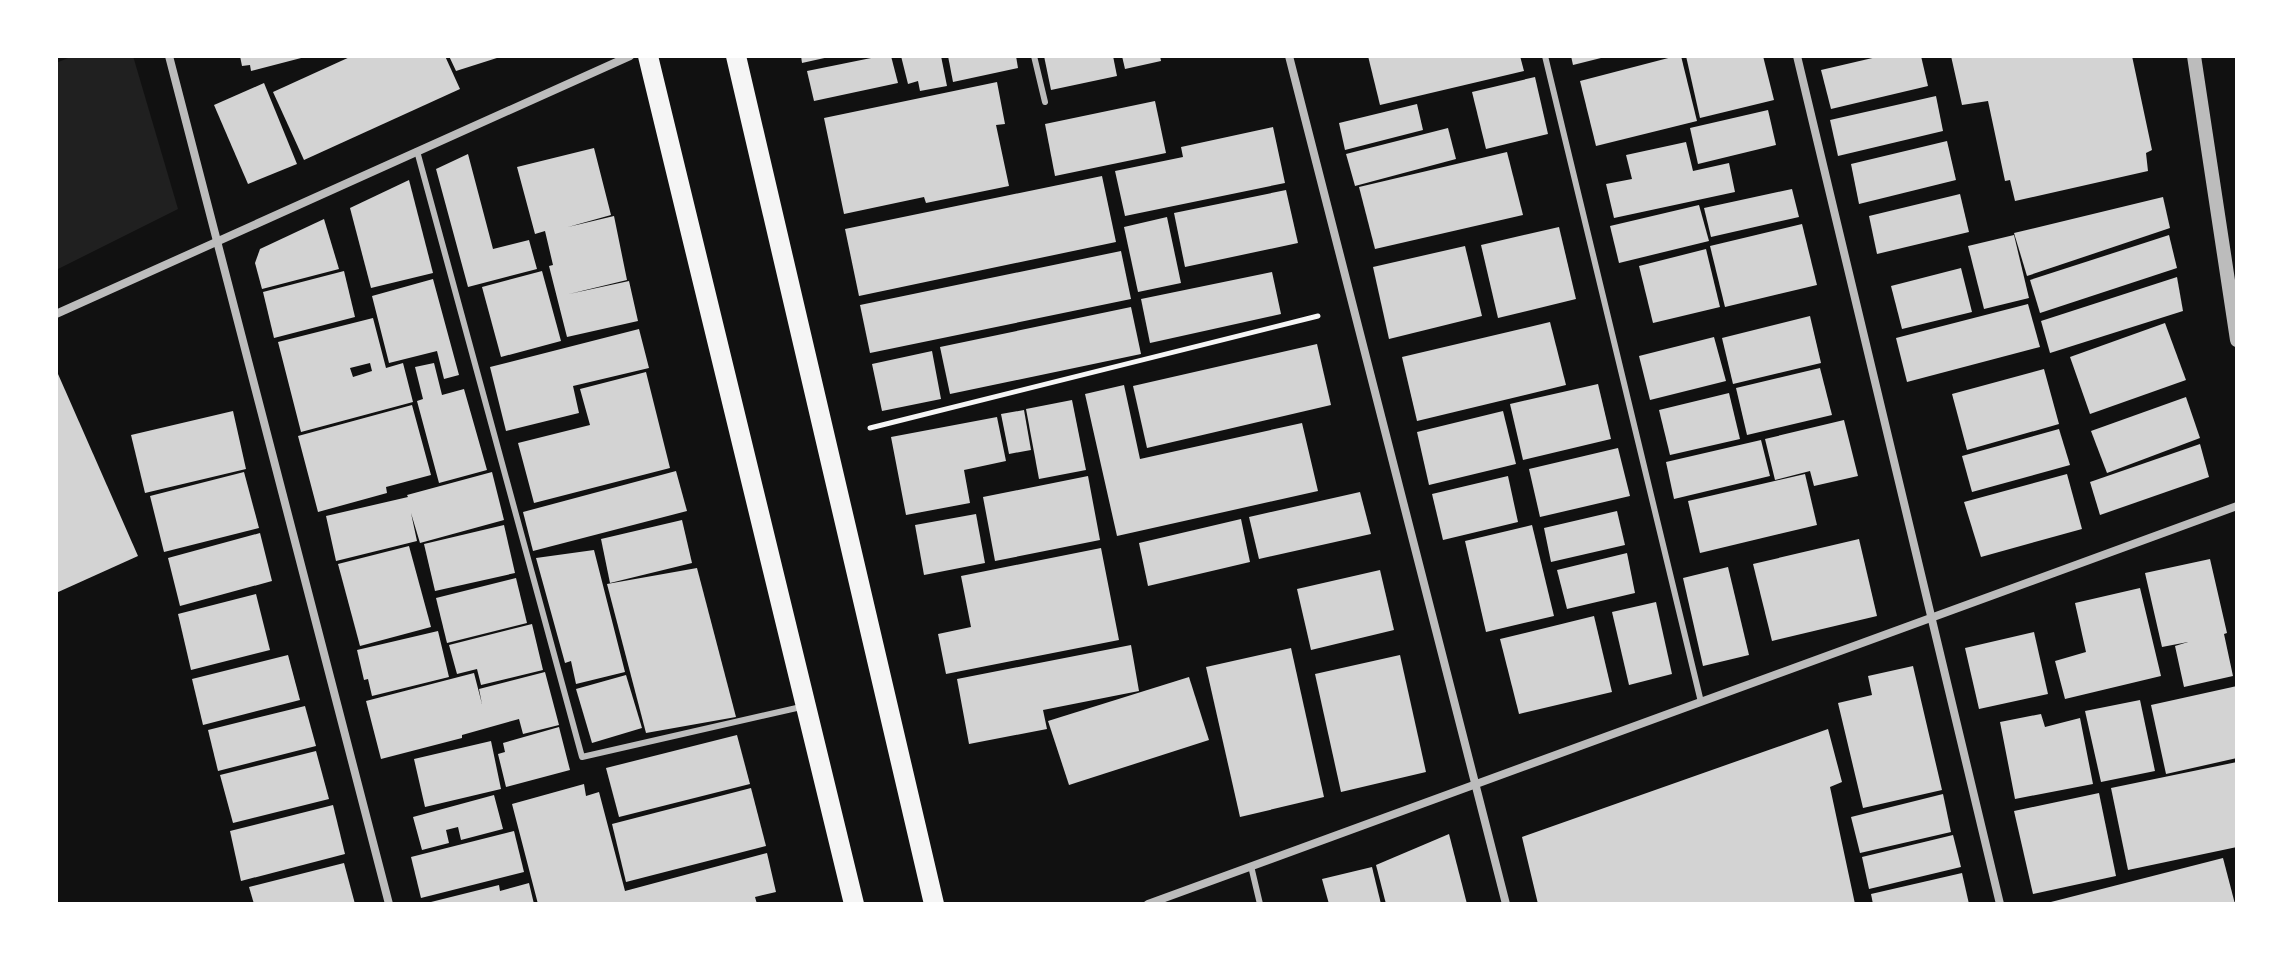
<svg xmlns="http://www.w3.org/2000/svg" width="2293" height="960" viewBox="0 0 2293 960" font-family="'Exo 2',sans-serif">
<rect width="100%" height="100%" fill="#111"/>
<polygon fill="#202020" points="73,56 133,56 178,209 56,270 56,63"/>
<g fill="#d3d3d3" fill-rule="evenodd">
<polygon points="240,56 305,56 305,57 251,71 250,65 242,66"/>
<polygon points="352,56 445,56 460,89 304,160 273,92"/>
<polygon points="449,56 500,56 500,57 456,71"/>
<polygon points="801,56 829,56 829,57 802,63"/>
<polygon points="881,56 891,56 898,83 814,101 807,71"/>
<polygon points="901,56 941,56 947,86 920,91 918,81 908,84"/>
<polygon points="948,56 1016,56 1018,68 953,82"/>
<polygon points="1044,56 1113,56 1117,76 1051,90"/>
<polygon points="1122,56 1160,56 1161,61 1125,69"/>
<polygon points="1368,56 1520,56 1524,71 1380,105"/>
<polygon points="1571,56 1605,56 1605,57 1573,65"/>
<polygon points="1676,56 1681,56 1697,121 1596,146 1580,81"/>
<polygon points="1686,56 1763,56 1774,100 1700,118"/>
<polygon points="1881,56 1921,56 1928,86 1831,109 1821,70"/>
<polygon points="1951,56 2132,56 2152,150 2146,153 2148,171 2015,201 2010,180 2005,181 1988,101 1962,105"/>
<polygon points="1535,77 1548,134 1486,149 1472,92"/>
<polygon points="997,82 1005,124 996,125 1009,186 926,203 924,197 844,214 824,118"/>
<polygon points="264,83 297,164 248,184 214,105"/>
<polygon points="1936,96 1943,131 1838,156 1830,120"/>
<polygon points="1155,101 1166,153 1055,176 1045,124"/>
<polygon points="1417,104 1423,130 1345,150 1339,123"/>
<polygon points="1768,110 1776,145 1698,164 1690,128"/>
<polygon points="1273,127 1285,183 1125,216 1115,171 1183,157 1181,147"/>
<polygon points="1448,128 1456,159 1355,186 1346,154"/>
<polygon points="1947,141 1956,180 1859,204 1851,164"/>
<polygon points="1686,142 1693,171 1729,163 1735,192 1614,218 1606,184 1632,179 1626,155"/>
<polygon points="594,148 611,215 568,227 614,216 627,280 569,294 629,281 638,321 567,337 549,266 553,265 545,231 535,234 517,167"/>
<polygon points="1507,152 1523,215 1375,249 1359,187"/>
<polygon points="468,154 493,249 529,240 537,269 468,287 436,169"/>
<polygon points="1102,176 1116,242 859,296 845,229"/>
<polygon points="409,180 433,273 371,288 350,208"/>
<polygon points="1792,189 1799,217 1711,237 1704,208"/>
<polygon points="1286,190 1298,243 1185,267 1174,213"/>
<polygon points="1960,194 1969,232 1877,254 1869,216"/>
<polygon points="2163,197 2170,228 2027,276 2014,233"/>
<polygon points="1699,205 1709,241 1619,263 1610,226"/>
<polygon points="1167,217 1181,283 1138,292 1124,227"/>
<polygon points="324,219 339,269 262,289 255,263 260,249"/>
<polygon points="1802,224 1817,285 1725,307 1710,246"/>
<polygon points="1559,227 1576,299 1498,318 1481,245"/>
<polygon points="2014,235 2029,298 1984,309 1968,246"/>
<polygon points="2169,235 2177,268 2040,313 2030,280"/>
<polygon points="1465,246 1482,316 1389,339 1373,267"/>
<polygon points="1706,249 1720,307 1653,323 1639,266"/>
<polygon points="1121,251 1131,299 870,353 860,305"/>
<polygon points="1961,268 1972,312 1902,329 1891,286"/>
<polygon points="344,271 355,317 274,338 263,292"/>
<polygon points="542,271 561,341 501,357 482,287"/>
<polygon points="1272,272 1281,314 1150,343 1141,299"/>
<polygon points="2177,277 2183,311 2050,353 2041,321"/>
<polygon points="433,279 459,375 444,379 437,351 389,363 372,296"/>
<polygon points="2028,304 2040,347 1907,382 1896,338"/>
<polygon points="1131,307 1141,354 950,394 940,347"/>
<polygon points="1810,316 1821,363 1733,384 1722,338"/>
<path d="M 373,318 L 386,368 L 403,363 L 413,402 L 301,432 L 278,342 ZM 370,363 L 372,371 L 353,377 L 350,368 Z"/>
<polygon points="1550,322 1566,385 1417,421 1402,357"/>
<polygon points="2165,323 2186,380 2090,414 2070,357"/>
<polygon points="639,329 649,368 573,386 579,413 506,431 490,367"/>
<polygon points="1714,337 1726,381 1650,400 1639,356"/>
<polygon points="1317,344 1331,405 1147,448 1133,386"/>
<polygon points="932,351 941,399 882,411 872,364"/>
<polygon points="434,363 442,395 464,389 487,470 439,483 417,401 423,399 415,367"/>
<polygon points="1820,368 1832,415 1747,435 1736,388"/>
<polygon points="2044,369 2059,424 1967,450 1952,394"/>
<polygon points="646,372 670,468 534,503 518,443 590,425 580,389"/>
<polygon points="58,374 138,556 56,593 56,375"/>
<polygon points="1598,384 1611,439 1523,460 1510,404"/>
<polygon points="1124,385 1140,459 1302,423 1318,491 1117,536 1085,394"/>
<polygon points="1729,393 1740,439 1670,455 1659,410"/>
<polygon points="2186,397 2200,438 2107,473 2091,431"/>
<polygon points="1072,400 1086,470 1039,479 1026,409"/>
<polygon points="412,405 431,475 386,487 387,493 318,512 298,436"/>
<polygon points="1024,410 1031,450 1009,454 1001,414"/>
<polygon points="233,411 246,469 145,493 131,435"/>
<polygon points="1503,411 1516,464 1429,485 1417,432"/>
<polygon points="997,417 1006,461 964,470 970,503 906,515 891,437"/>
<polygon points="1844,420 1858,476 1814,486 1810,471 1775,480 1765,439"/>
<polygon points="2059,429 2070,465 1972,492 1962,456"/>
<polygon points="1761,440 1770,476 1674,499 1666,462"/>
<polygon points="2200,444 2209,477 2100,515 2090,482"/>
<polygon points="1618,448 1630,496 1540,517 1529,469"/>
<polygon points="676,471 687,511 533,551 523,512"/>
<polygon points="244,472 259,528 164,552 150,496"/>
<polygon points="492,472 504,520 420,543 411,513 417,541 336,561 326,516 408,497 407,495"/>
<polygon points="1805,474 1817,525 1700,553 1688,501"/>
<polygon points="2067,474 2082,529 1981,557 1964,502"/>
<polygon points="1088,476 1100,540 995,561 983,497"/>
<polygon points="1508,476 1518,522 1443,540 1432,494"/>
<polygon points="1360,492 1371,534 1259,559 1249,517"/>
<polygon points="1617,511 1625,545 1551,562 1544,528"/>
<polygon points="976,514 985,563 924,575 915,525"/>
<polygon points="1241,519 1250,562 1148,586 1139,543"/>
<polygon points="682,520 692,563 610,583 601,539"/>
<polygon points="504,525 515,573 435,591 424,544"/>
<polygon points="1532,525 1554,616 1486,632 1465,541"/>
<polygon points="260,533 272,581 180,606 168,558"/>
<polygon points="1859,539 1877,616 1772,641 1753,564"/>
<polygon points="409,546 431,627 360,646 338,564"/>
<polygon points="1101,548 1119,640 946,674 938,634 971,627 961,576"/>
<polygon points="594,550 625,672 576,684 571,661 565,663 536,558"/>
<polygon points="1627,553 1635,593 1567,609 1557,570"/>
<polygon points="2210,559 2227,633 2224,634 2233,676 2184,687 2175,646 2188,642 2162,647 2145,573"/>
<polygon points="1728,567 1749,655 1703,666 1683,578"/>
<polygon points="697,568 736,717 646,733 607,584"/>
<polygon points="1380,570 1394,630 1311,650 1297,589"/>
<polygon points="516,578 527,623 447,643 436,598"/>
<polygon points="2140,588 2161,676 2065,699 2055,661 2086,652 2075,603"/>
<polygon points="256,594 270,650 191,670 178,614"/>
<polygon points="1656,602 1672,674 1629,685 1612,612"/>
<polygon points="1594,616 1612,692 1519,714 1500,639"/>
<polygon points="532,624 543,670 481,685 477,669 457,674 449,645"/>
<polygon points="438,631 449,677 372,696 368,679 364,680 357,650"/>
<polygon points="2034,632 2048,694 1979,709 1965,648"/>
<polygon points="1131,645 1139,691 1043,710 1047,729 969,744 957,679"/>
<polygon points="1291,648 1324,797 1240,817 1206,667"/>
<polygon points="288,655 300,700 203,725 192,679"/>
<polygon points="1400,655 1426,772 1341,792 1315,674"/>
<polygon points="1913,666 1942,790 1863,808 1838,703 1872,695 1868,676"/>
<polygon points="545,672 559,725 523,734 519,719 462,735 462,738 381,759 366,701 474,673 482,704 479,689"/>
<polygon points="626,675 642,728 592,743 576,689"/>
<polygon points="1189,677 1209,740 1069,785 1048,721"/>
<polygon points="2237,686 2237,758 2166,774 2151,705"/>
<polygon points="2140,700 2155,771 2101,782 2085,711"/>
<polygon points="305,706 316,746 218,771 208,730"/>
<polygon points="2041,714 2045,727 2080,718 2093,784 2015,799 2000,722"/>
<polygon points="559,727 570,770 506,787 498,754 505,752 503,743"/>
<polygon points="1828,729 1842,782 1830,787 1855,904 1538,904 1522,837"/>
<polygon points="737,735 750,784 619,817 606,768"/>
<polygon points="491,741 501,789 425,807 414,759"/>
<polygon points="316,751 329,799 233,823 220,775"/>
<polygon points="2237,762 2237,847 2128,870 2111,788"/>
<polygon points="584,784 586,796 599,792 625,891 767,853 776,892 755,897 757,904 538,904 512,804"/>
<polygon points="751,788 766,846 626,882 612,824"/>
<polygon points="2099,793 2116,876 2033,894 2014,811"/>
<polygon points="1943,794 1951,832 1860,853 1851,817"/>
<polygon points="494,795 503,829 461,840 458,827 446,830 449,843 422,850 413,817"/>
<polygon points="333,805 345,854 241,881 230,831"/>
<polygon points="514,831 524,872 421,898 411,857"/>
<polygon points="1449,834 1467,904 1386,904 1376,865"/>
<polygon points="1953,835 1961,867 1869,889 1862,857"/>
<polygon points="2223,858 2235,904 2047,904 2047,903"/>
<polygon points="344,863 355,904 254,904 249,887"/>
<polygon points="1372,867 1381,904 1329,904 1322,879"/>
<polygon points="1962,873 1969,904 1873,904 1871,894"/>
<polygon points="529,883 534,904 423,904 499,885 500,891"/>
</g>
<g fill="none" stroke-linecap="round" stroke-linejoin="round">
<polyline stroke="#f5f5f5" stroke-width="5" points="870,428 1318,316"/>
<g stroke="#bcbcbc" stroke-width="6">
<polyline points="1034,56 1045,102"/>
<polyline points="1545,56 1701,702"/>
<polyline points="417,151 582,757 801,707"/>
<polyline points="1251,866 1260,904"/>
</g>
<g stroke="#bcbcbc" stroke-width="8">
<polyline points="169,56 389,904"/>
<polyline points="1289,56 1506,904"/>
<polyline points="1797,56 2000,904"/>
<polyline points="56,314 630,56"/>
<polyline points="1148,904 2237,506"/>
</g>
<polyline stroke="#bcbcbc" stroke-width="14" points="2194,56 2237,340"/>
<g stroke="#f5f5f5" stroke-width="20">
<polyline points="648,56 854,904"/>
<polyline points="736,56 934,904"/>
</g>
</g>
<rect width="2293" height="960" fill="none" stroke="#ffffff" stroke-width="116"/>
</svg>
